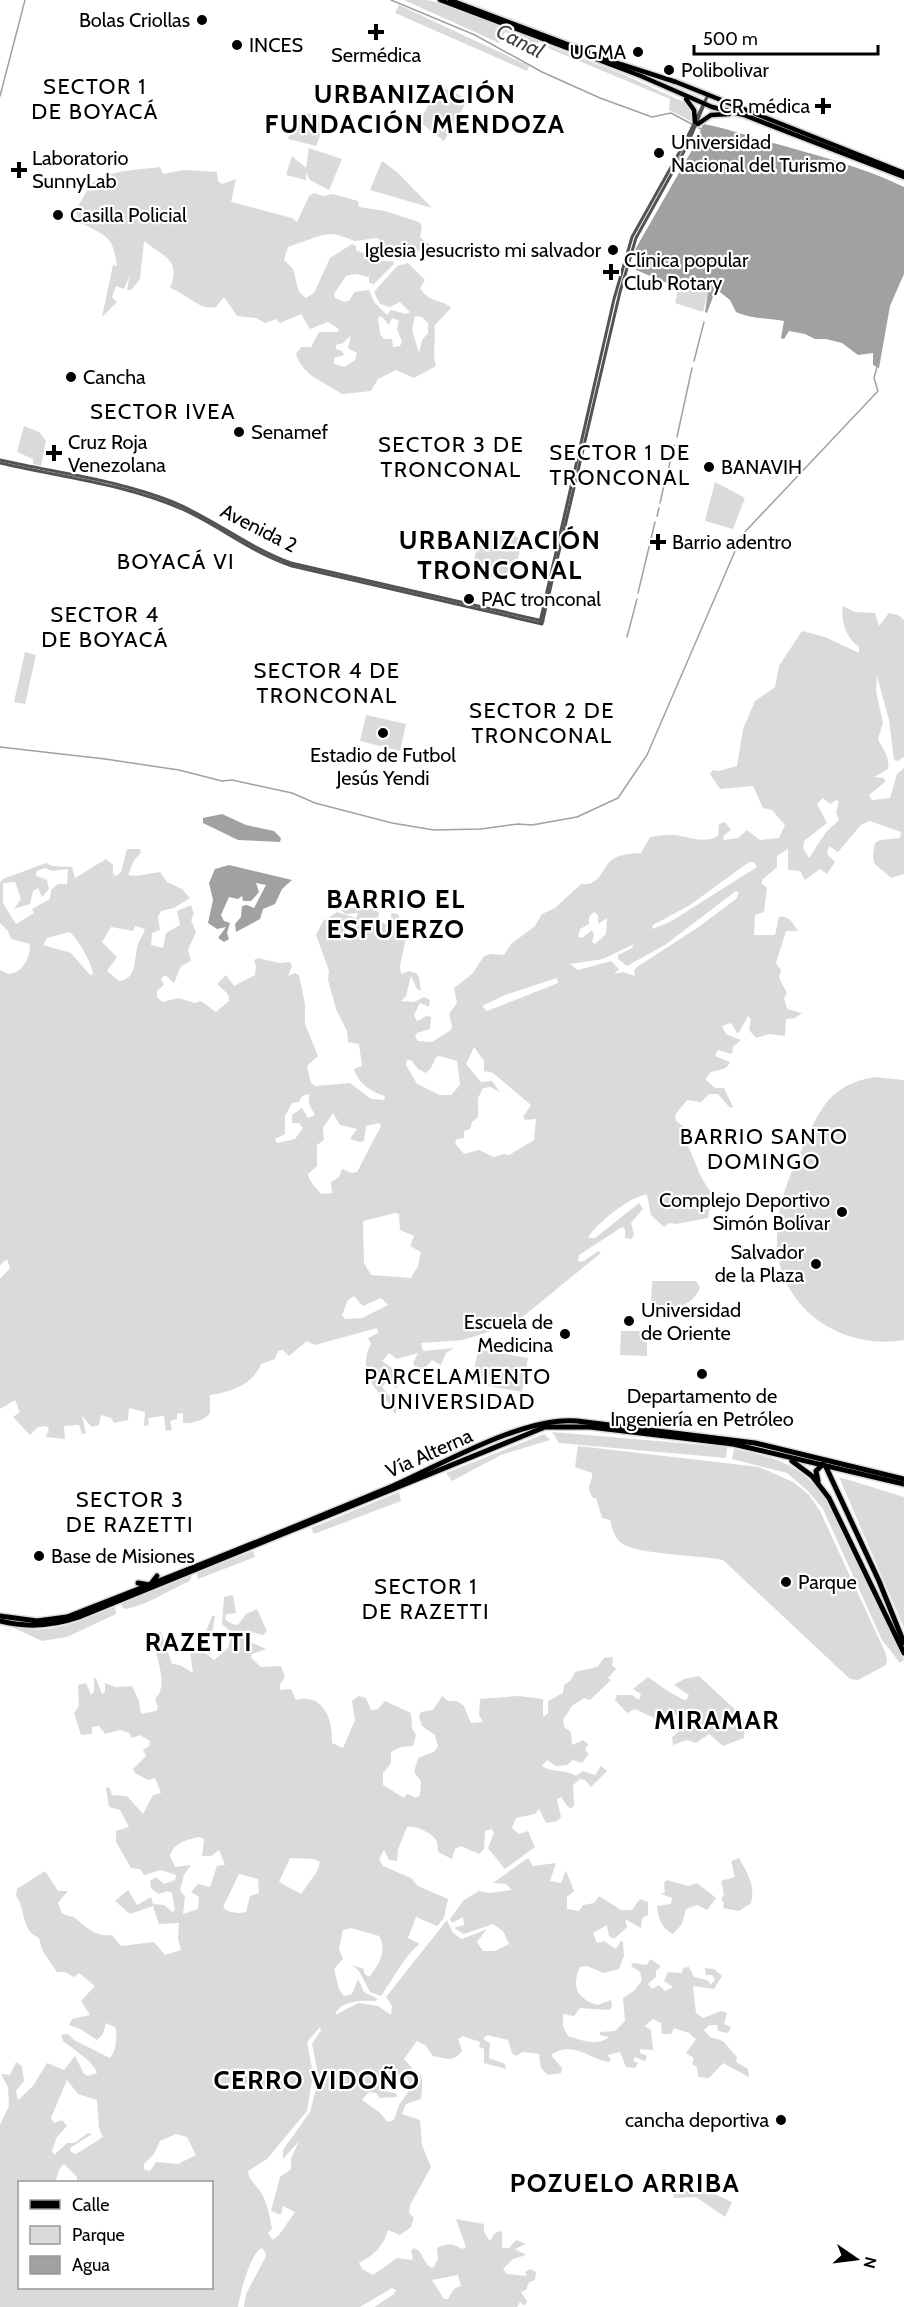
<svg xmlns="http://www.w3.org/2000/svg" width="904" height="2307" viewBox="0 0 904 2307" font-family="Cabin,sans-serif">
<rect width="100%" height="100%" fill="#fff"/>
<g fill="#dadada" fill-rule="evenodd">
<polygon points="404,0 427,0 443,4 538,41 539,48 505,32 499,43"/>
<polygon points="399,5 529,66 527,71 395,13"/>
<polygon points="549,46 620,73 690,105 691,121 669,110 670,99 548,48"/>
<polygon points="438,85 468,99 444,141 420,122"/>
<polygon points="313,113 328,116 316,146 288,139 296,115"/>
<polygon points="309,148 342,159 329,190 310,180 306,173 306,180 286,175 292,156 306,168"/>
<polygon points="382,161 397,172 432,208 370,190"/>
<path d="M 160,167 L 163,174 L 184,170 L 217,172 L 218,181 L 222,184 L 236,179 L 231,202 L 292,218 L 297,222 L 309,196 L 314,193 L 323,196 L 333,194 L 358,201 L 359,207 L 385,211 L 419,222 L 422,226 L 420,237 L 431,246 L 429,250 L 396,254 L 384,250 L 382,242 L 377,238 L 355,241 L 335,234 L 322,235 L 288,247 L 284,260 L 293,269 L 299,292 L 306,298 L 314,293 L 330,258 L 352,244 L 356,246 L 356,250 C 369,255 380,263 393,261 L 394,264 L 374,284 L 369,283 L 369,277 L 356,274 L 346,276 L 334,294 L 335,298 L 345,302 L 350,300 L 354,292 L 369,290 L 374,302 L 387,315 L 391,310 L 406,314 L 410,312 L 400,302 L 390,307 L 380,304 L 374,292 L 397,266 L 408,263 L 425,280 L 420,288 C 430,304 441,298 451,308 L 434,326 C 437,341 431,351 436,366 L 414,378 L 396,370 L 378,379 L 371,391 L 342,394 C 324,381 304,378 296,354 L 301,347 L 311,347 L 319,332 L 337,332 L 339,329 L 328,322 L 310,329 L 301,314 L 280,323 L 276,319 L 265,323 L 256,318 L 237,316 L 224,297 L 216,307 C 199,311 186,293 170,288 C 182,259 162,256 144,241 L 140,279 L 131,290 L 127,290 L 130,275 L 124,289 L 116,286 L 112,297 L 117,302 L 102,317 L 113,265 L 117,266 C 113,234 105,236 79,222 L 76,211 C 80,203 89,185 96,180 C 107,171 145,169 160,167 ZM 381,316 L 389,325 L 392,318 L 399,321 L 397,329 L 402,342 L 400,346 L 393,347 L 392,339 L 384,339 L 380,334 L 378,318 ZM 415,316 L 422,317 L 428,323 L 428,333 L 422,340 L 419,353 L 412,330 ZM 351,335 L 348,348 L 357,353 L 355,360 L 345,367 L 334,364 L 334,358 L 344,355 L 342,351 L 336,349 L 336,345 L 343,343 Z"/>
<polygon points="674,278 704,287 708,291 703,312 675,303 678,290 667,286 667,283"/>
<polygon points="24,426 39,432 46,441 41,466 33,464 33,459 17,452"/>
<polygon points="715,482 745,498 733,529 705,521"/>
<polygon points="482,529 523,538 513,578 508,578 507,581 471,571"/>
<path d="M 843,606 L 855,612 L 875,613 L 879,626 L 889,613 L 898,615 L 904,620 L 904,757 L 898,761 L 894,760 L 889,720 L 877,676 L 876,691 L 883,723 L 878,739 C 883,750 890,756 888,769 L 874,777 L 884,778 L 885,782 L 869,795 L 872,800 L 890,798 L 897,774 L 904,768 L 904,874 L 891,878 C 875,863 870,867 875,843 L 880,840 L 900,838 L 901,832 L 870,821 L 861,825 L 838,852 L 829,846 L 827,854 L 835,862 L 827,874 L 820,869 L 805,880 L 800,871 L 788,870 L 788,849 L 777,856 L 777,867 L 762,880 L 762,884 L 767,888 L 764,912 L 755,915 L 754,935 L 775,935 L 779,917 C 790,915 792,923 798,931 L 786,931 L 776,963 L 781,970 L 779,978 L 787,993 L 784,998 L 787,1009 L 802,1013 L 795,1018 L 786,1019 L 785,1036 L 769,1034 L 756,1038 L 749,1030 L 751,1019 L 748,1016 L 738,1034 L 731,1023 L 722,1026 L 726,1034 L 741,1040 L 733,1047 L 732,1054 L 718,1050 L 715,1056 L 730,1062 C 727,1070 719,1070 711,1072 L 705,1079 L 715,1088 L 724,1088 L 733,1107 L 730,1108 L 718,1094 L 709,1094 L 701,1102 L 687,1100 L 675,1115 L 676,1121 L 687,1129 L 682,1136 C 697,1157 697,1183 720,1200 L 710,1208 L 708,1218 L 676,1224 L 669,1223 L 664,1227 L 651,1215 L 647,1195 C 634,1193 594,1225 588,1238 L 595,1238 L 639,1203 L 643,1209 L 631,1223 L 634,1235 L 631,1239 L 625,1238 L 625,1229 L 622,1227 L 579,1255 L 578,1262 L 584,1261 L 598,1251 L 601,1253 L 515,1323 L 463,1340 L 421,1343 L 423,1351 L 454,1348 L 446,1353 L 441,1365 L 432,1360 L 423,1371 L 417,1371 L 413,1363 L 418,1353 L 397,1359 L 389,1353 L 382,1361 C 394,1368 400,1374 397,1388 L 385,1383 L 382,1387 L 388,1395 L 396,1399 L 396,1414 C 391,1411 393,1407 389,1403 C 372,1388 358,1367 371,1344 L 368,1338 L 378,1333 L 377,1328 L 315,1345 L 307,1341 L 289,1356 L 283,1350 L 278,1351 L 275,1359 L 261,1364 C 253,1385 230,1392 210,1395 L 210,1413 C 205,1420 192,1424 183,1423 L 183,1413 L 177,1414 L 177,1419 L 170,1421 L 172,1430 L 166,1431 L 164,1416 L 148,1418 L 149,1425 L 144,1426 L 145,1412 L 129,1408 L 128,1420 L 114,1423 L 111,1418 L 101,1415 L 99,1425 L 92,1427 L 82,1416 L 86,1433 L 82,1434 L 79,1425 L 64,1426 L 65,1439 L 46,1437 L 49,1429 L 46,1426 L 38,1427 L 30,1435 L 13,1417 L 20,1412 L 15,1400 L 0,1409 L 0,1279 L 10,1268 L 7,1259 L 0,1265 L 0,970 L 9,974 C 23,973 31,956 30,944 L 11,939 L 8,931 L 0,923 L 0,883 L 3,879 L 46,863 L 52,866 L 72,867 L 75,878 L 106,859 L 113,865 L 113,874 L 116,876 L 121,872 L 127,849 L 140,849 L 141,853 L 134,860 L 128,875 L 136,876 L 160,872 L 167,882 L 182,889 L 190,898 L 174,908 L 161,911 L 158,917 L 160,930 L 152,933 L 151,945 L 163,948 L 166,933 L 180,925 L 177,911 L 191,905 L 194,914 L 191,920 L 196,932 L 188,950 L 191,961 L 181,966 L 174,983 L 165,975 L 161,979 L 164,985 L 157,991 L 157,997 L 163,1002 L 178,998 L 195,1003 L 201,1001 L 216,1012 L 229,1001 L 228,994 L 217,984 L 226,975 L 234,986 L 255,975 L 256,966 L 254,960 L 258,958 L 279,963 L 290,962 L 292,966 L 288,976 L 295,973 L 299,975 L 305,1004 L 305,1024 L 318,1056 L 307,1066 L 311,1083 L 315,1086 L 350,1083 L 371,1099 L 384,1100 L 385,1096 C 372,1093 357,1082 354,1069 L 362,1066 L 359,1044 L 348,1042 L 347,1031 L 336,1009 L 328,980 L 329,971 L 316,935 L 323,921 L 337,912 L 356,918 L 358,913 L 345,914 L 341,909 L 364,907 L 379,912 L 378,920 L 392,928 L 391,913 L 398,914 L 407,933 L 400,966 L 401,974 L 409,971 L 416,973 L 419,977 L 421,991 L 417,989 L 411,976 L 406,996 L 401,1001 L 414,1002 L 424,997 L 430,1000 L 429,1007 L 420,1003 L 414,1015 L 417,1021 L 427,1016 L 431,1017 L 430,1029 L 417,1033 L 415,1037 L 418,1041 L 432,1042 L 451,1030 L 452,1026 L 449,1014 L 457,1003 L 454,988 L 473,973 L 484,956 L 491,954 L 504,955 L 511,944 L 535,926 L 542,914 L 555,908 L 581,884 C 602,886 601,867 613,859 C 622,853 632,854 641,853 L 650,837 C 658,836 667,834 675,835 C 690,837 704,844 718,836 L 719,824 L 725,822 L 731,830 L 723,836 L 724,840 L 738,838 L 747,830 L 760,840 L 779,838 L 785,825 L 772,810 L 763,808 L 753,786 L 720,789 L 710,774 L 713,770 L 719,771 L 737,766 L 743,729 L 755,701 L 775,687 L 779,666 L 802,631 L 825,637 L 859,653 L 859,647 C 847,639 840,621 843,606 ZM 823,798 L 830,804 L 836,800 L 839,802 L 836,813 L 839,820 L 826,832 L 809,858 L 803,848 L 804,841 L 827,823 L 817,804 ZM 749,862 L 754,862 L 757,867 L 670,922 L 652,929 L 653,925 L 690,905 ZM 45,868 L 52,871 L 68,869 L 67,884 L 58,884 L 51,890 L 50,899 L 32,909 L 34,913 L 16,924 L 3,903 L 3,883 L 15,882 L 21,899 L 14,909 L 30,904 L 33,891 L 38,888 L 42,897 L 49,889 L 47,880 L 36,876 L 37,871 ZM 736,891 L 739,893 L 736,899 L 700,926 L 637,967 L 634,970 L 635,976 L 623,972 L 614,974 L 619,969 L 611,961 L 578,970 L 570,964 L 603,959 L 634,944 L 632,948 L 618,955 L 618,959 L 627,966 L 665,945 ZM 594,912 L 598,915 L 598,924 L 607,918 L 606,934 L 595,944 L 592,942 L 594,935 L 592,930 L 582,938 L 578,937 L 580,929 L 589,924 L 589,917 ZM 135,926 L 145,929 C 143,936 138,941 137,948 C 134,960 137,979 119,981 L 107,971 L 117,957 L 102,942 L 111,927 L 133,931 ZM 69,932 C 76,935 94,967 93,975 L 89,974 L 71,953 L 43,945 L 47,938 ZM 557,978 L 558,983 L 487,1011 L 482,1006 L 505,995 ZM 474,1047 L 484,1061 L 484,1071 L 493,1073 L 531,1105 L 523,1117 L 525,1120 L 536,1119 L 534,1140 L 509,1155 L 503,1154 L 494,1157 L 479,1150 L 464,1154 L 455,1143 L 457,1139 L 464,1138 L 464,1131 L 470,1129 L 472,1122 L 478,1117 L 478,1098 L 483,1088 L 490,1087 L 500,1092 L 492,1081 L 481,1082 L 466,1064 ZM 440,1056 L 457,1061 L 460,1085 L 451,1095 L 440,1095 L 417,1084 L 406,1065 L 407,1060 L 411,1060 L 418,1069 L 426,1073 L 431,1068 L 436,1057 ZM 309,1094 L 309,1104 L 315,1115 L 308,1118 L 302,1108 L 292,1115 L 292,1123 L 299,1123 L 303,1128 L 295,1139 L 277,1143 L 275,1139 L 285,1134 L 285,1116 L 292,1103 L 299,1102 L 302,1096 ZM 333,1113 L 340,1125 L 357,1129 L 350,1139 L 360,1142 L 364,1141 L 366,1126 L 379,1123 L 381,1126 L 357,1172 L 352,1173 L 342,1169 L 339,1177 L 331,1182 L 332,1193 L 321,1194 C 317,1188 309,1182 308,1174 L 317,1166 L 317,1145 L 324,1140 L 323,1128 ZM 395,1213 L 399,1214 L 400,1230 L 414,1236 L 410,1246 L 421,1252 L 418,1266 L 411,1278 L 371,1275 L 364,1263 L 363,1221 ZM 354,1296 L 363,1306 L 381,1298 L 388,1305 L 362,1318 L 345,1319 L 342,1315 L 348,1300 Z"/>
<polygon points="25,652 36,655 25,704 14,702"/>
<polygon points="366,715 406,724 400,751 360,741"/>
<path d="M 875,1077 L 904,1080 L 904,1340 C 842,1351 777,1308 777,1241 C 776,1208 788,1178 802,1149 C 819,1110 830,1084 875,1077 Z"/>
<path d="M 652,1281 L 696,1281 L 700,1287 C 693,1308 670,1309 651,1309 Z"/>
<polygon points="621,1331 647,1331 647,1356 620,1355"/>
<polygon points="478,1349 528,1358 522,1392 472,1383"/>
<polygon points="552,1432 727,1447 726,1458 559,1443"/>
<polygon points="544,1434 550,1440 501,1455 452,1481 446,1473"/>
<path d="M 578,1446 L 759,1467 L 793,1482 L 809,1495 L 820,1511 L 885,1652 L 887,1659 L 886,1665 L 858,1680 L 850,1679 L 723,1560 C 700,1555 634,1555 620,1542 C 614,1536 612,1528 610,1520 L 602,1518 L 596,1498 L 593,1498 C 584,1484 593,1485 592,1473 L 575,1467 Z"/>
<path d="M 734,1449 C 779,1458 800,1464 829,1502 L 904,1660 L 900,1663 L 882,1640 L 823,1509 L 807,1490 L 787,1473 L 732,1459 Z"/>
<polygon points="839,1477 904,1497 904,1628"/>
<polygon points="399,1492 401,1501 314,1534 311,1528"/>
<polygon points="253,1551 255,1557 198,1579 197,1573"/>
<path d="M 192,1575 L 190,1581 C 169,1590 144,1607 124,1609 L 121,1604 Z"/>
<path d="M 233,1595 L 236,1613 L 226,1614 L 225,1619 L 232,1624 L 238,1625 L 246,1614 L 257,1609 L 267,1631 L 263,1635 L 247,1631 L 251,1642 L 266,1649 L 252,1654 L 251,1658 L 261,1667 L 281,1666 L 285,1677 L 280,1684 L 280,1690 L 291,1689 L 296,1700 C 324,1693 333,1720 332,1743 L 343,1748 L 355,1720 L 352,1701 L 359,1696 L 366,1698 L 371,1710 L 378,1709 L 385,1701 L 411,1713 L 412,1728 L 416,1735 L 413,1746 L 401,1747 L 391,1752 L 391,1763 L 383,1773 L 383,1785 L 404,1798 L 407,1794 L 416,1798 L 420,1795 L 421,1781 L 414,1772 L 418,1758 L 434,1752 L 438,1746 L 435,1735 L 422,1726 L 419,1716 L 421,1712 L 433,1710 L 442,1696 L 448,1701 L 457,1701 L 464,1706 L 471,1723 L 483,1722 L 479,1715 L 480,1699 L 518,1696 L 543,1699 L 543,1715 L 545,1716 L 548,1713 L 548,1701 L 563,1693 L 564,1685 L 571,1680 L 575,1672 L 597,1667 L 604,1658 L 613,1657 L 612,1665 L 616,1669 L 608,1678 L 611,1680 L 590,1700 L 584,1698 L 572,1706 L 563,1720 L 564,1727 L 571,1732 L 572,1745 L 583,1740 L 588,1744 L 585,1750 L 589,1754 L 582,1763 L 573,1760 L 567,1765 L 556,1766 L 547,1760 L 542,1766 C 553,1773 565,1769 576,1776 L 583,1771 L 595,1775 L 601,1766 L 607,1771 L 591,1787 L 585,1780 L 580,1779 L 573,1785 L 574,1805 L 572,1808 L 568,1807 L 561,1797 L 557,1799 L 561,1817 L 557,1821 L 546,1823 L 539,1809 L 535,1814 L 516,1818 L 512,1828 L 519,1834 L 528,1831 L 535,1847 L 505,1869 L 488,1848 L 494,1833 L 492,1829 L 485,1831 L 484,1849 L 479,1854 L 461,1846 L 455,1849 L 452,1859 L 438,1852 C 437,1849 438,1846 437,1842 C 435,1834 415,1825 407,1827 L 398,1849 L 397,1861 L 389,1860 L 384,1850 L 379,1859 L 383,1866 L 411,1878 L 418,1886 L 448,1899 L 444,1918 L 437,1926 L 416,1917 L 408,1938 L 420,1944 C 408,1951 391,1982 381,1996 L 370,1992 L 359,1971 L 352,1965 L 364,1969 L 364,1973 L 369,1977 C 378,1966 388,1950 379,1936 L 351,1928 L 343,1930 L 339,1949 L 343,1959 L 334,1969 L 339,1989 L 344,1996 L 352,1994 L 358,1979 L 364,1992 L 378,1999 L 375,2001 C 361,2000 341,2000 335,2015 L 358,2003 L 378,2006 L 391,2015 L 392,2006 L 386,1997 L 447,1920 L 453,1933 L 462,1939 L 487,1929 L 477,1942 L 483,1951 L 495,1951 L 509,1944 L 503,1931 L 493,1924 L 464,1934 L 454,1928 L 464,1925 L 463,1917 L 452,1923 L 450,1919 L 464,1900 L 479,1891 L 489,1893 L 512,1890 L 506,1884 L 493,1883 L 528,1858 L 533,1866 L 556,1863 L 550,1881 L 561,1883 L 566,1871 L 574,1891 L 567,1897 L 567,1909 L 579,1911 L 583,1905 L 594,1903 L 599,1896 L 621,1910 L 632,1910 L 640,1899 L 648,1902 L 648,1915 L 642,1918 L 641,1928 L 625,1919 L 627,1927 L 614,1939 L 609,1936 L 607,1925 L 593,1933 L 597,1943 L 604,1941 L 616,1949 L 621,1941 L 623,1942 L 624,1956 L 619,1969 L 604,1973 L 587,1966 L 580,1967 C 571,1987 577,1999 598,2005 L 611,2000 L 612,2007 L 609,2010 L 580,2008 L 574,2016 L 563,2014 L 563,2026 L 568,2036 C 581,2040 597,2047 609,2037 L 600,2035 L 600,2032 L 615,2031 L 625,2021 L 623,1998 L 635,1990 L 642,1980 L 640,1972 L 631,1966 L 633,1963 L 647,1965 L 650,1959 L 661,1966 L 656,1971 L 656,1977 L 648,1984 L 652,1989 L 659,1985 L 665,1991 L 673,1987 L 664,1981 L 668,1972 L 682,1973 L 683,1968 L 689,1967 L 694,1977 L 707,1980 L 711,1985 L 715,1979 L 712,1975 L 706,1975 L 705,1968 L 714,1969 L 722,1976 L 714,1989 L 693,1986 L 696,2013 L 703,2018 L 721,2011 L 727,2013 L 724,2024 L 731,2027 L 728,2033 L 718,2031 L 717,2025 L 710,2025 L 704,2030 L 710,2037 L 723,2041 L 737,2057 L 736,2062 L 748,2069 L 749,2077 L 723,2063 L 709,2078 L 698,2077 L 697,2067 L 692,2064 L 694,2058 L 686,2053 L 696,2039 L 689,2033 L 674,2028 L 671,2034 L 662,2034 L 661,2023 L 653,2019 L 645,2026 L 651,2030 L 653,2050 L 640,2049 L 640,2053 L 647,2056 L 645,2061 L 635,2057 L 633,2061 L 638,2063 L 635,2068 L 626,2067 L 620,2052 L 607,2055 L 611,2059 L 609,2062 C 588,2059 574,2040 551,2055 L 562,2068 L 561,2073 L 548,2075 L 541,2068 L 539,2054 L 523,2052 L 516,2056 L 512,2053 L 508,2040 L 487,2035 L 483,2039 L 490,2043 L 489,2058 L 505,2064 L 506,2069 L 484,2063 L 484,2049 L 479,2047 L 480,2042 L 463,2036 L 458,2039 L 462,2051 C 453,2063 445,2058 433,2056 L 425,2045 L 417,2041 L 404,2059 C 420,2080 425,2066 421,2099 L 406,2104 L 402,2114 L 420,2120 L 422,2145 L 431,2167 L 410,2205 L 409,2213 L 414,2218 L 411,2227 L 400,2235 L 388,2230 C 383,2247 375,2254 359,2263 L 362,2269 L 373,2275 L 397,2258 L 413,2260 L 411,2251 L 414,2248 C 424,2251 422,2264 433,2268 L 438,2259 L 437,2248 C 449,2243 451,2243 462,2249 L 466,2247 L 456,2219 L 484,2224 L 484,2232 L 490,2241 L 495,2233 L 502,2231 L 502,2248 L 509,2248 L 516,2240 L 526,2244 L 515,2249 L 526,2255 L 513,2259 L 503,2269 L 507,2274 L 527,2276 L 525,2272 L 530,2269 L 536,2272 L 535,2280 L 529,2282 L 526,2290 L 521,2292 L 527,2301 L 525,2306 L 520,2302 L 517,2307 L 374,2307 L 394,2294 L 396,2290 L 392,2288 L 360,2307 L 244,2307 L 246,2294 L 265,2258 L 266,2254 L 262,2248 C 250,2253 240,2294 238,2307 L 0,2307 L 0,2125 L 9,2106 L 8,2087 L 1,2074 L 10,2075 L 16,2062 L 22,2066 L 24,2081 L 16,2091 L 18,2100 L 33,2086 L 47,2063 L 64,2070 L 75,2056 L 84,2074 L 88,2076 L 97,2073 C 95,2063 72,2048 63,2041 L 61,2035 L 68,2034 L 74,2040 L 110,2058 C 116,2052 118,2034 115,2027 L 106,2023 L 103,2034 L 97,2040 L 80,2029 L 69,2025 L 72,2019 L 90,2015 L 81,2001 L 95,1986 L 79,1973 L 74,1977 L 65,1972 L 57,1972 L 42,1950 L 39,1938 C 20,1930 26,1908 16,1896 L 17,1889 L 45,1871 L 58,1891 L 68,1891 L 58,1903 L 62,1913 C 67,1917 71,1915 75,1918 C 87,1928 95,1937 112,1935 L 121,1946 L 154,1942 L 165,1955 L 181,1950 L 178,1939 L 179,1923 L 159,1924 L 153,1906 L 130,1914 L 115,1901 L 128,1890 L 137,1905 L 151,1897 L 153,1904 L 164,1905 L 172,1912 L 175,1910 L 172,1893 L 168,1891 L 158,1894 L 151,1888 L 150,1881 L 156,1877 L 164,1884 L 175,1880 L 176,1875 L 161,1870 L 144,1875 L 140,1869 L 131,1868 L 116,1842 L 116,1831 L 129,1827 L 120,1810 L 109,1807 L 106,1788 L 109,1787 L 112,1795 L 127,1796 L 143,1814 L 153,1795 L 161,1793 L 155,1778 L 148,1780 L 135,1773 L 133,1769 L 146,1756 L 143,1750 L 149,1746 L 150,1741 L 140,1735 L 132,1738 L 129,1733 L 120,1730 L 105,1734 L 99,1726 L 92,1727 L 92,1734 L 81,1735 L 74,1713 L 79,1706 L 78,1685 L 86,1683 L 91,1695 L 94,1692 L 94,1678 L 96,1678 L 102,1694 L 105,1692 L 105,1683 L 115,1687 L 132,1686 L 139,1701 L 141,1714 L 156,1711 L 158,1707 L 155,1699 C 170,1686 155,1651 150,1634 L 161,1632 L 172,1664 L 180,1665 L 193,1673 L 190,1652 L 207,1629 L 212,1616 L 215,1616 L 213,1629 L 203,1651 L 214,1660 L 228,1648 L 232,1633 L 222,1624 L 224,1597 ZM 199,1837 L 204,1839 L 202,1856 L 211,1856 L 219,1850 L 225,1865 L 217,1866 L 210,1887 L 198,1884 L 191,1892 L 199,1897 L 198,1909 L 183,1914 L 185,1897 L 180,1890 L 184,1875 L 191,1865 L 175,1867 L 170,1856 C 174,1842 186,1840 199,1837 ZM 290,1858 L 314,1859 L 320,1862 L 318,1870 L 301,1894 L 279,1882 ZM 239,1874 L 258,1879 L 259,1893 L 250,1896 L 246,1912 C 239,1914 228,1913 223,1907 ZM 320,2027 L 321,2030 L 312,2044 L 319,2078 L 310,2112 L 283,2150 L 283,2159 L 299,2141 L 291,2159 L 291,2169 L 280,2177 L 271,2211 L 281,2215 L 283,2206 L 295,2212 L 279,2235 L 273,2240 L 268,2233 L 272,2229 C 270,2219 268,2206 263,2196 C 259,2187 249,2181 248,2171 L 267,2159 L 307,2111 L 313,2074 L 307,2042 ZM 398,2075 L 407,2078 L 411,2088 L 399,2105 L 394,2120 L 388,2122 L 379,2112 L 362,2100 L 369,2092 L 376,2093 L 380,2098 L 397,2097 L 396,2093 L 384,2091 L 389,2084 L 396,2085 ZM 67,2080 L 78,2094 L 97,2100 L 99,2128 L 103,2137 L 76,2154 L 71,2152 L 70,2148 L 92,2134 L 88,2133 L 74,2143 L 67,2143 L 54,2155 L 52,2151 L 57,2137 L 67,2126 L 62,2120 L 54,2123 L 51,2118 ZM 176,2134 L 187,2137 L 196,2155 L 178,2164 L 156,2162 L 150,2171 L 144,2169 L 144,2164 L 154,2154 L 160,2141 ZM 64,2164 L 77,2177 L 77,2182 L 212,2182 L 212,2288 L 20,2288 L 20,2182 L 42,2182 L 48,2180 L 55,2182 L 60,2168 ZM 458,2275 L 461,2286 L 454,2289 L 448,2299 L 444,2299 L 432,2280 Z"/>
<path d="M 115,1607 L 116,1614 L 67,1637 L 42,1641 L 12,1627 C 55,1635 75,1622 115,1607 Z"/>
<path d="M 699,1676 L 742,1716 L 745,1724 L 744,1738 L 723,1746 L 709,1734 L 696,1743 L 687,1740 L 673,1745 L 672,1737 L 685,1726 L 681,1715 L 666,1715 L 656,1719 L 635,1709 L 627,1713 L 615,1700 L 617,1695 L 632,1695 L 639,1700 L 641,1694 L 633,1689 L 648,1677 C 656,1683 679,1699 686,1700 L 689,1695 L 674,1685 L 684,1679 Z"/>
<path d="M 739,1858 C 747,1872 756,1886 751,1903 L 739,1911 L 723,1908 L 724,1902 L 721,1900 L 724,1894 L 721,1881 L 735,1877 L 731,1861 Z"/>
<path d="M 667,1880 L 688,1886 L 697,1883 L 716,1898 L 707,1910 L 697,1905 L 686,1909 L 682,1924 L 673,1934 C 662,1929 658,1918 657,1906 L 671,1904 L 672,1898 L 661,1894 L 665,1892 L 664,1883 Z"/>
<polygon points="706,2190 732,2202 725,2217 696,2197 674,2198 673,2192"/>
</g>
<g fill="#a1a1a1">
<path d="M 703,124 C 725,128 745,135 766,141 C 812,154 861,166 904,187 L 904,274 L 890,306 L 879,368 L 873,365 L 873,353 L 858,355 L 842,343 L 826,339 L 815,339 L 805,334 L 789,331 L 784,339 L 781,338 L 784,321 C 768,318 751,319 736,312 L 730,300 L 716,289 L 707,313 L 705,312 L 708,291 L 704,287 L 674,278 L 667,283 L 636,270 L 638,259 L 634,257 L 636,248 L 696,143 Z"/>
<polygon points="222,814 246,825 274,831 281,838 280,842 238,840 203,823 203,818"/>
<polygon points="229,865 292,880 282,889 275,904 263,909 260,919 236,932 235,924 241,917 242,906 247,905 254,908 266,885 256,883 259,892 251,901 243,901 242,896 238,899 229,897 221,915 224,921 230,923 227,933 229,939 224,942 218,938 226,927 217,929 208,923 213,900 209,883 215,869"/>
</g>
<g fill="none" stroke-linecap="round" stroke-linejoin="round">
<g stroke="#a1a1a1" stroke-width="1.5">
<polyline points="391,0 475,35 542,72 600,98 652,117 671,113 701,129"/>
<polyline points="0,96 25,0"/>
<polyline points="694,361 704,322"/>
<polyline points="677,437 692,368"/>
<polyline points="667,475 674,445"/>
<polyline points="660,503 665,481"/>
<polyline points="657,516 659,508"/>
<polyline points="638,593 655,522"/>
<polyline points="627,637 637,599"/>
<polyline points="0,747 105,759 179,770 222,781 232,780 292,793 315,803 392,823 434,830 481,829 518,824 532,825 577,817 618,798 647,755 742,535 878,391 874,378 877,367"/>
</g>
<g stroke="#dbdbdb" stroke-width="8">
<g id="major">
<polyline points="440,0 641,76 712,107 744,115 904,177"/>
<polyline points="450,0 620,64 676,82 904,173"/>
<polyline points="686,99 694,110 695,122"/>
<polyline points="698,124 711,115 729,114"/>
</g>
</g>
<g stroke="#dbdbdb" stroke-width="8">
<g id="highway">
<polyline points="792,1461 812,1476 829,1498 904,1653"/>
<polyline points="826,1467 879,1581 904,1643"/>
<polyline points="818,1481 816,1471 823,1464"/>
<polyline points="138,1583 150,1585 157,1576"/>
<path d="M 0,1616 L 37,1621 L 67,1617 C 176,1575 285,1531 393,1486 C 443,1464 524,1416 577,1421 L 755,1443 L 904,1479"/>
<path d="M 0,1621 C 27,1628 53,1626 79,1617 L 545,1427 L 590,1427 L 733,1444 L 904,1484"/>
</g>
</g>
<g stroke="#535353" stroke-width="3">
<path d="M 0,460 C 57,473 119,480 173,502 C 214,519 249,548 291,563 L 543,621"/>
<path d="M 0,463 C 60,477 125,484 182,509 C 220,526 252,553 292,566 L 542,624 L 620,292 L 636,238 L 687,146 L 703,107"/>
<polyline points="540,622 614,299 632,237 684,144 708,95"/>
</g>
<use href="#major" stroke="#000" stroke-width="4.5"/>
<use href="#highway" stroke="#000" stroke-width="5"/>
</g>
<g fill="#000" stroke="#fff" stroke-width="2">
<circle cx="202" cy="20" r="6"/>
<path d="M373 23h6v6h6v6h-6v6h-6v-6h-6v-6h6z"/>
<circle cx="237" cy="45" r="6"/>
<circle cx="638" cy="52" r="6"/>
<circle cx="669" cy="70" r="6"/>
<path d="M820 97h6v6h6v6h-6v6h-6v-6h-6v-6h6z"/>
<circle cx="659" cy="153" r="6"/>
<path d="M16 161h6v6h6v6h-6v6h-6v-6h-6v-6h6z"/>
<circle cx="58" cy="215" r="6"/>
<circle cx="613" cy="250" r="6"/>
<path d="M608 263h6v6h6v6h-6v6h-6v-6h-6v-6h6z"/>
<circle cx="71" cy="377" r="6"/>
<circle cx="239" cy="432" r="6"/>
<path d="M51 444h6v6h6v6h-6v6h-6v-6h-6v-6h6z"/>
<circle cx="709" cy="467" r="6"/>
<path d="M655 533h6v6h6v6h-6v6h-6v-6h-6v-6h6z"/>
<circle cx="469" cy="599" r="6"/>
<circle cx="383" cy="733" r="6"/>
<circle cx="842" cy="1212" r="6"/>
<circle cx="816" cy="1264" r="6"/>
<circle cx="629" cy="1321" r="6"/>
<circle cx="565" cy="1334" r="6"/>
<circle cx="702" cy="1374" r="6"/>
<circle cx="39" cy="1556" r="6"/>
<circle cx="786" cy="1582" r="6"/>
<circle cx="781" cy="2120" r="6"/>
</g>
<g text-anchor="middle" stroke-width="4.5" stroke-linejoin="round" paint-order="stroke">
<g font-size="20" fill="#000" stroke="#fff" text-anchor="start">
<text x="190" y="27" text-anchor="end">Bolas Criollas</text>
<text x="249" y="52">INCES</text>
<text x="626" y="59" text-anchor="end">UGMA</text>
<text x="376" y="62" text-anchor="middle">Sermédica</text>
<text x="681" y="77">Polibolivar</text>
<text x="810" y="113" text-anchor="end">CR médica</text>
<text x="671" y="149">Universidad<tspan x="671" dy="23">Nacional del Turismo</tspan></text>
<text x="32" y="165">Laboratorio<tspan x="32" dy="23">SunnyLab</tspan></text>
<text x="70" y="222">Casilla Policial</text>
<text x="601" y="257" text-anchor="end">Iglesia Jesucristo mi salvador</text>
<text x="624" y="267">Clínica popular<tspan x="624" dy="23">Club Rotary</tspan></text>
<text x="83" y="384">Cancha</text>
<text x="251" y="439">Senamef</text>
<text x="68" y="449">Cruz Roja<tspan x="68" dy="23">Venezolana</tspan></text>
<text x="721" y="474">BANAVIH</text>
<text x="672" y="549">Barrio adentro</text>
<text x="481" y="606">PAC tronconal</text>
<text x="383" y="762" text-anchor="middle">Estadio de Futbol<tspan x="383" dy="23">Jesús Yendi</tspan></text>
<text x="830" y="1207" text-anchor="end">Complejo Deportivo<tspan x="830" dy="23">Simón Bolívar</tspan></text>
<text x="804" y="1259" text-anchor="end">Salvador<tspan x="804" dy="23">de la Plaza</tspan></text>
<text x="641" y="1317">Universidad<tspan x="641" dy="23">de Oriente</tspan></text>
<text x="553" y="1329" text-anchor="end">Escuela de<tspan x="553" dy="23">Medicina</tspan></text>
<text x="702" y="1403" text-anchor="middle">Departamento de<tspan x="702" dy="23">Ingeniería en Petróleo</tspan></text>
<text x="51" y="1563">Base de Misiones</text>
<text x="798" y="1589">Parque</text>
<text x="769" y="2127" text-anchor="end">cancha deportiva</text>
</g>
<g font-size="20" fill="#000" stroke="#fff">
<text transform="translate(259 528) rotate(27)" y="7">Avenida 2</text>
<text transform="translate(429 1453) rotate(-24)" y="7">Vía Alterna</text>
</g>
<g font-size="21" font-style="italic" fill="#424242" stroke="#fff">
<text transform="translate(520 41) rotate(27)" y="7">Canal</text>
</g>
<g font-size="22" letter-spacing="1.5" fill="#000" stroke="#fff">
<text x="95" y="94">SECTOR 1<tspan x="95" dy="25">DE BOYACÁ</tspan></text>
<text x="163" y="419">SECTOR IVEA</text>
<text x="451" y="452">SECTOR 3 DE<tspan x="451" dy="25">TRONCONAL</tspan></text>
<text x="620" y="460">SECTOR 1 DE<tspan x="620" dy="25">TRONCONAL</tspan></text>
<text x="176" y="569">BOYACÁ VI</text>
<text x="105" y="622">SECTOR 4<tspan x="105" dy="25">DE BOYACÁ</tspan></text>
<text x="327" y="678">SECTOR 4 DE<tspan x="327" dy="25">TRONCONAL</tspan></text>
<text x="542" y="718">SECTOR 2 DE<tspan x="542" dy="25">TRONCONAL</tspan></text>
<text x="764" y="1144">BARRIO SANTO<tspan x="764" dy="25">DOMINGO</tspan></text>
<text x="458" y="1384">PARCELAMIENTO<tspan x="458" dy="25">UNIVERSIDAD</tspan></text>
<text x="130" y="1507">SECTOR 3<tspan x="130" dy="25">DE RAZETTI</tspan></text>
<text x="426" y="1594">SECTOR 1<tspan x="426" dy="25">DE RAZETTI</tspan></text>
</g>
<g font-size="26" font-weight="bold" letter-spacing="1.5" fill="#000" stroke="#fff">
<text x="415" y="103">URBANIZACIÓN<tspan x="415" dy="30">FUNDACIÓN MENDOZA</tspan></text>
<text x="500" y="549">URBANIZACIÓN<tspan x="500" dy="30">TRONCONAL</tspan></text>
<text x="396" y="908">BARRIO EL<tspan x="396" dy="30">ESFUERZO</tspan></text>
<text x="199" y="1651">RAZETTI</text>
<text x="717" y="1729">MIRAMAR</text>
<text x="317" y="2089">CERRO VIDOÑO</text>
<text x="625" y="2192">POZUELO ARRIBA</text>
</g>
</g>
<rect x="18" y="2181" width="195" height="108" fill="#ffffff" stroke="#999999" stroke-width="1.5"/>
<rect x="30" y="2200" width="30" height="9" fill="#000000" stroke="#999999" stroke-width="1.5"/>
<text x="72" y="2211" font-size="18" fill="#000000">Calle</text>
<rect x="30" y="2226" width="30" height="18" fill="#dadada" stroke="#999999" stroke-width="1.5"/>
<text x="72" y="2241" font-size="18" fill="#000000">Parque</text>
<rect x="30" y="2256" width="30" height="18" fill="#a1a1a1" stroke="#999999" stroke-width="1.5"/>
<text x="72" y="2271" font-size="18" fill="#000000">Agua</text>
<g transform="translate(856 2259) rotate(104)" stroke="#ffffff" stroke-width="4.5" paint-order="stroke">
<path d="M0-4.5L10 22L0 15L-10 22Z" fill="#000000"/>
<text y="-9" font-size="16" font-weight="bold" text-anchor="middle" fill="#000000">N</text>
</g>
<path d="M694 45v9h184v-9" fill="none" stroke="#000000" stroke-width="3"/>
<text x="703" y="45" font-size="18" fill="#000000" stroke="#ffffff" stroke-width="4.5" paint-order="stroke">500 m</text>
</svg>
